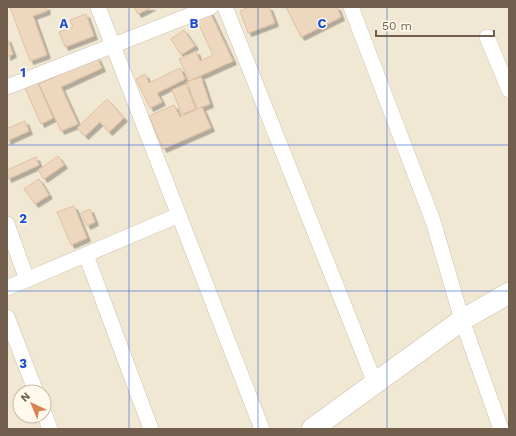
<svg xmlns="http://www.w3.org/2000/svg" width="516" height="436" viewBox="0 0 516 436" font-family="'Work Sans',sans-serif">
<defs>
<filter id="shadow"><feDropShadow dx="3.5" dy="3.5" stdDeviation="0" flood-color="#0004"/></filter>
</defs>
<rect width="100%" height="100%" fill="#faf5e5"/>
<path fill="#f1e8d4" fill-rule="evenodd" d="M 7,7 L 509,7 L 509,429 L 7,429 ZM 20,392 L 44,392 L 44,416 L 20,416 Z"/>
<g fill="#eed7bf" stroke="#dfc0a1" filter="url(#shadow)">
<polygon points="10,7 47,7 46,7 47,11 33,16 47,55 30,61"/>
<polygon points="134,7 152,7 138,14"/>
<polygon points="249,7 269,7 275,23 248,33 240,11"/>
<polygon points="286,7 337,7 341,17 301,37"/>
<polygon points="208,8 233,61 189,81 179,59 196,51 200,61 213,55 194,14"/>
<polygon points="86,14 94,36 65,47 59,32 73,27 70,20"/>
<polygon points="184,30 195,46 181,55 171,39"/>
<polygon points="7,38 13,54 7,57"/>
<polygon points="97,57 102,68 61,87 78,124 61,131 39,84"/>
<polygon points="180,68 185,79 157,93 162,102 150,108 136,79 145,74 149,83"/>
<polygon points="201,77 210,104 197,109 187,82"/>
<polygon points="38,83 53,118 41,124 25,88"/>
<polygon points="186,84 196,109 182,114 172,90"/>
<polygon points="107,99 124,118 109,132 100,122 85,136 77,128"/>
<polygon points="174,105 180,117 202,107 211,128 163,149 149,116"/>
<polygon points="25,121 29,131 7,141 7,126 8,128"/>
<polygon points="58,156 64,165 44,179 38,170"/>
<polygon points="36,157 39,165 8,179 7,176 7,170"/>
<polygon points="39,179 49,195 35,204 24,189"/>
<polygon points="74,206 87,238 71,245 57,212"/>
<polygon points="90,209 95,222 87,226 81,213"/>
</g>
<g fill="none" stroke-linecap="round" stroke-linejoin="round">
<g stroke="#cdc0af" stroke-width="16">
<g id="street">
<polyline points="98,7 262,429"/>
<polyline points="225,7 375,383"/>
<polyline points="351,7 433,221 462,320 501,429"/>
<polyline points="487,37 509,90"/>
<polyline points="7,87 211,7"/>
<polyline points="7,224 27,280"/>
<polyline points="86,255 151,429"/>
<polyline points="7,288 179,215"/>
<polyline points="7,317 36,392"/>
<polyline points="44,413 50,429"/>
</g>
</g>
<g stroke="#cebeaa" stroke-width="22">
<polyline id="secondary" points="312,429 462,320 509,293"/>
</g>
<use href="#street" stroke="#fff" stroke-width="15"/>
<use href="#secondary" stroke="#fff" stroke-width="21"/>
</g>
<path fill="none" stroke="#1d4ed8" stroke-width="1" stroke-opacity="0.55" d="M 129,7 L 129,429M 258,7 L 258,429M 387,7 L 387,429M 7,145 L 509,145M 7,291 L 509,291"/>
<g font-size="13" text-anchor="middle" font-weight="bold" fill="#1d4ed8" stroke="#fef9eb" stroke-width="3" stroke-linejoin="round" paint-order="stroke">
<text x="64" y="28">A</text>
<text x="194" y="28">B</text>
<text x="322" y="28">C</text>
<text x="23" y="77">1</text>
<text x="23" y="223">2</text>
<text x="23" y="368">3</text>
</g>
<rect width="516" height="436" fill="none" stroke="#715e4c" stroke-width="16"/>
<g transform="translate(32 404) rotate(316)"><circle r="19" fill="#fef9eb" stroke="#c6bbab"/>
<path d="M0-3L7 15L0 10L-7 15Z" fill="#db8254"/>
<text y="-6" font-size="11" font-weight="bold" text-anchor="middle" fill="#715e4c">N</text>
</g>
<path d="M376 30v6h118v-6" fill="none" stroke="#715e4c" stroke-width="2"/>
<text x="382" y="30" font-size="12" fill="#715e4c" stroke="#fef9eb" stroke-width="3" paint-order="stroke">50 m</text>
</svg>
